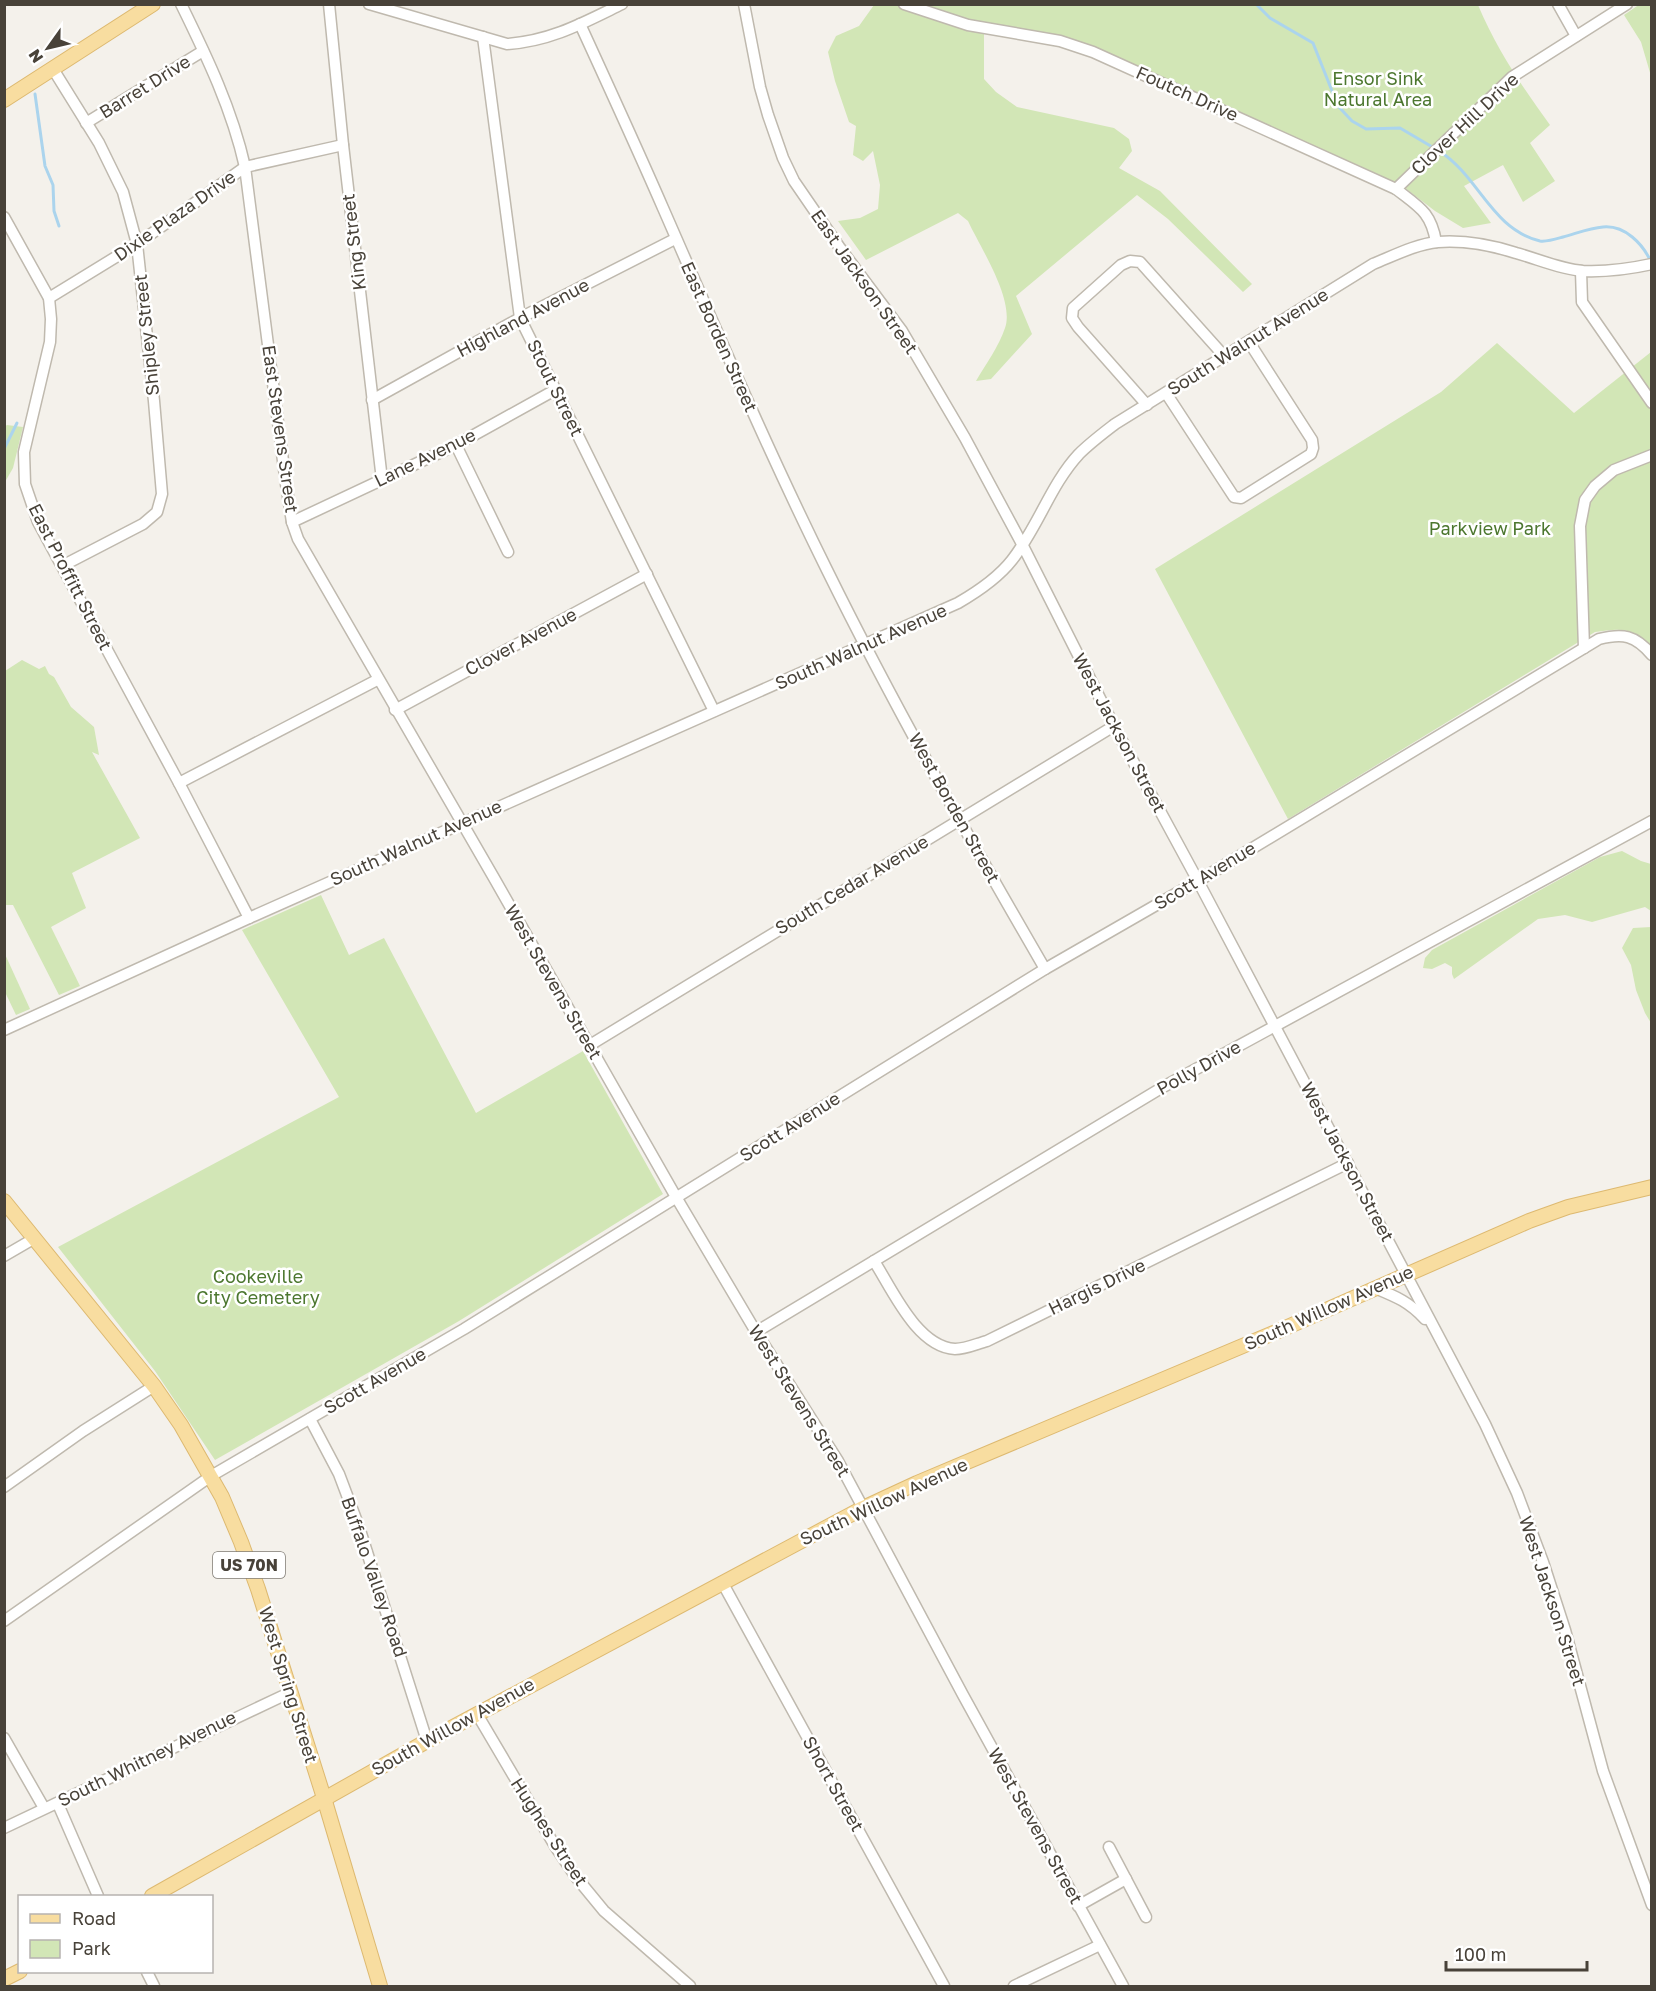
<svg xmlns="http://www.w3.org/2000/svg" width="1656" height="1991" viewBox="0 0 1656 1991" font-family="'Golos Text',sans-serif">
<rect width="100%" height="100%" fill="#f4f1eb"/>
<g fill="#d2e6b6">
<polygon points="1640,4 1651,5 1651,76 1641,42 1624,15"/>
<path d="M 874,5 L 1478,5 C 1497,50 1521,85 1550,125 L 1530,143 L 1555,181 L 1523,202 L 1503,165 L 1464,186 L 1491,223 L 1463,228 L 1435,211 L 1405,188 L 1060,41 L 986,28 L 984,33 L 984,79 L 996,92 L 1017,107 L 1114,128 L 1129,139 L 1132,151 L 1119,168 L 1160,191 L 1252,284 L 1243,292 L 1168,219 L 1137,195 L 1016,296 L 1032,334 L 991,379 L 976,381 C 986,364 999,346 1005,328 C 1015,300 980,247 968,221 L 958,213 L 866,260 L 838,221 L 860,218 L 878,209 L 880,185 L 873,151 L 863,161 L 853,155 L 856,126 L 849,122 L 835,81 L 828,52 L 836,36 L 859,26 Z"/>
<path d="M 1497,343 L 1574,413 L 1651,352 L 1651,648 C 1633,627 1621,628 1595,632 L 1288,819 L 1155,569 L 1441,392 Z"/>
<polygon points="7,425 23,427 13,468 5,482 4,427"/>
<polygon points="22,660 39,669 45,666 49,674 54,677 71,707 94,727 99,755 92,752 140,838 72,873 86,908 51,927 80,986 59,995 13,905 5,905 5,671"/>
<polygon points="1622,851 1641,861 1651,864 1651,911 1645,907 1592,922 1565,915 1538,919 1454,979 1452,974 1452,967 1445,963 1432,969 1423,968 1425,958 1432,950 1600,857"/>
<polygon points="321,895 349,955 384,938 476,1113 583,1051 663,1194 459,1321 215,1460 155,1371 58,1247 339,1097 242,930"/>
<polygon points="1651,927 1652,927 1651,1023 1645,1013 1636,990 1631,965 1622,948 1633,928"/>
<polygon points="4,952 30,1009 16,1015 5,992"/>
</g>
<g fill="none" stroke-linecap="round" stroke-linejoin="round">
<g stroke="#abd4ed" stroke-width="3">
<polyline points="1256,4 1270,18 1313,43 1338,106 1352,121 1366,129 1400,128 1434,148"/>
<polyline points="35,94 45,166 53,185 54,211 59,226"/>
<path d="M 1439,151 C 1479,176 1491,229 1540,241 C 1547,242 1556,239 1563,237 C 1575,234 1589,228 1603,227 C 1625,225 1643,244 1651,262"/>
<polyline points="4,449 17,423"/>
</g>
<g stroke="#bfb9ae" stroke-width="13">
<g id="minor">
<path d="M 181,4 C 207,57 232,109 245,167 L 286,484 L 292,522 L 298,539 L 494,878 L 676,1197 L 756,1332 L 838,1461 L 963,1695 L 1123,1986"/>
<polyline points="329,4 343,145 382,480"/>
<path d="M 369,4 L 507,44 C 551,41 583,23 622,4"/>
<polyline points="744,4 760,87 768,115 783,158 794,181 840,248 902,331 965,438 1022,544 1114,726 1198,881 1485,1424 1517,1493 1543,1562 1565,1630 1603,1771 1652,1905"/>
<path d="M 904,4 L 968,25 L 1060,41 L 1093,52 L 1396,189 C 1419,207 1431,212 1436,242"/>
<polyline points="1558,4 1576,36"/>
<path d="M 580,24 C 608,85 636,146 663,208 C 716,329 768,451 827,570 C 894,706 969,838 1045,969"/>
<polyline points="483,37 520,318 714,711"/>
<polyline points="53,69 99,143 123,192 137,244 154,401 162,494 157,512 143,524 62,566"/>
<polyline points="86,123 203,51"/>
<polyline points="1396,189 1512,77 1627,4"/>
<polyline points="4,217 49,298 51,319 50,342 24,452 25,484 38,522 179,783 249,918"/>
<polyline points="1581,271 1582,302 1652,403"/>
<polyline points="49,298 137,244 245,167 343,145"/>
<polyline points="1166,393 1234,497 1241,498 1311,454 1313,448 1312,440 1249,342"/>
<polyline points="372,400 520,318 675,239"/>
<polyline points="1147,405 1078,327 1072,318 1073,308 1121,265 1130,261 1140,262 1225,357"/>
<polyline points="456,445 508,552"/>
<polyline points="292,522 456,445 555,390"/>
<polyline points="1584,648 1580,526 1585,500 1595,486 1614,470 1652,455"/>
<polyline points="395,710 647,574"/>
<polyline points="179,783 377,680"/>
<path d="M 4,1030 L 249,918 L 958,603 C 977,592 998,578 1012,560 C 1038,527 1051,484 1079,454 C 1090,443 1102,434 1115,424 L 1373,264 C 1393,256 1416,244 1438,242 C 1465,240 1491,245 1516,253 C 1538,259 1560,269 1583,271 C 1606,272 1629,269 1652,264"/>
<polyline points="590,1045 1114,726"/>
<polyline points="4,1256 35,1238"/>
<path d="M 874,1261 C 892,1289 917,1347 955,1349 C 966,1349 976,1344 987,1341 L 1348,1163"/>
<path d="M 1375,1288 C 1397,1297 1409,1302 1425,1319"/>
<polyline points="756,1332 1163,1087 1652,821"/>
<polyline points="310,1419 339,1474 359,1527 427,1741"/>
<polyline points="4,1487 83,1431 154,1386"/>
<polyline points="722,1582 944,1986"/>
<path d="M 4,1621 L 211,1476 L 464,1329 L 1045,969 L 1198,881 L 1599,639 C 1623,633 1635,635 1652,655"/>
<polyline points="477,1714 555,1846 576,1877 604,1911 690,1986"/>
<polyline points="4,1738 44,1808"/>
<polyline points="58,1804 98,1896"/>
<polyline points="4,1828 291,1692"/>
<polyline points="1109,1847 1146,1917"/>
<polyline points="1078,1906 1126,1879"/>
<polyline points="147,1972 154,1986"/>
<polyline points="1014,1986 1100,1945"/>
</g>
</g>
<g stroke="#ddb970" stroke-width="16">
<g id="major">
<polyline points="4,100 153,4"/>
<polyline points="4,1201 154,1386 181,1425 222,1497 241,1542 258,1589 324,1798 380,1986"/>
<polyline points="152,1896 427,1741 863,1508 917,1483 1276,1332 1529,1221 1568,1207 1652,1187"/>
<polyline points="4,1979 20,1971"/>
</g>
</g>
<use href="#minor" stroke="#fff" stroke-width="10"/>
<use href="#major" stroke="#f8dda0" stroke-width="14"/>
</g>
<g text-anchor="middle" stroke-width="5" stroke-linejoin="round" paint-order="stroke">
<rect fill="#fff" stroke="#7f7b74" stroke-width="1.5" x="213" y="1552" width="72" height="26" rx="4.5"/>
<g font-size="16" font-weight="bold" fill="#484239">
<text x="249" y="1571">US 70N</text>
</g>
<g font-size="18" fill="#4c772f" stroke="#fff">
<text x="1378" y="85">Ensor Sink<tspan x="1378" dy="21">Natural Area</tspan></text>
<text x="1490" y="535">Parkview Park</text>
<text x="258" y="1283">Cookeville<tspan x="258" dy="21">City Cemetery</tspan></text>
</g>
<g font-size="18" fill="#484239" stroke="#fff">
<text transform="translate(145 87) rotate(-32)" y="6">Barret Drive</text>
<text transform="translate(1187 94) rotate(24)" y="6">Foutch Drive</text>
<text transform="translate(1465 124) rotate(-43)" y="6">Clover Hill Drive</text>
<text transform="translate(175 216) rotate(-35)" y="6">Dixie Plaza Drive</text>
<text transform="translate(354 242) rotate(-97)" y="6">King Street</text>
<text transform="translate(864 282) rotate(55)" y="6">East Jackson Street</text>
<text transform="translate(523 318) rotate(-28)" y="6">Highland Avenue</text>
<text transform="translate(147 335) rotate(-96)" y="6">Shipley Street</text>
<text transform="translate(719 337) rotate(66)" y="6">East Borden Street</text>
<text transform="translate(1248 342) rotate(-32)" y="6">South Walnut Avenue</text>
<text transform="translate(555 388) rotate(64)" y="6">Stout Street</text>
<text transform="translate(280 429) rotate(82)" y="6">East Stevens Street</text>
<text transform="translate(425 458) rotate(-26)" y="6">Lane Avenue</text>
<text transform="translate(70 577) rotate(63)" y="6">East Proffitt Street</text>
<text transform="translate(521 642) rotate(-28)" y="6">Clover Avenue</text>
<text transform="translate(861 647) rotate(-24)" y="6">South Walnut Avenue</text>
<text transform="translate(1119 733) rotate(62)" y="6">West Jackson Street</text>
<text transform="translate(954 808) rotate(61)" y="6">West Borden Street</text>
<text transform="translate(416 843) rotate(-24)" y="6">South Walnut Avenue</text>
<text transform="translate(1205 876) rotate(-31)" y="6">Scott Avenue</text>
<text transform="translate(852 885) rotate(-31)" y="6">South Cedar Avenue</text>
<text transform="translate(553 982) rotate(60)" y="6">West Stevens Street</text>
<text transform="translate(1199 1068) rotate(-29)" y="6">Polly Drive</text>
<text transform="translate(790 1127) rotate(-32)" y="6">Scott Avenue</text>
<text transform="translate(1347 1162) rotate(62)" y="6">West Jackson Street</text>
<text transform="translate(1097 1287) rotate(-26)" y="6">Hargis Drive</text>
<text transform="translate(1329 1308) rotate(-24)" y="6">South Willow Avenue</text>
<text transform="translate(375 1381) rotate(-30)" y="6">Scott Avenue</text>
<text transform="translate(799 1401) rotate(58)" y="6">West Stevens Street</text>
<text transform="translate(884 1502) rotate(-25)" y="6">South Willow Avenue</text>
<text transform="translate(374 1577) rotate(71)" y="6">Buffalo Valley Road</text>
<text transform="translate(1552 1601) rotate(72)" y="6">West Jackson Street</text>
<text transform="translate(288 1685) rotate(73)" y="6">West Spring Street</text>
<text transform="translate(453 1727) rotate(-29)" y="6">South Willow Avenue</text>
<text transform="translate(147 1759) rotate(-26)" y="6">South Whitney Avenue</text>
<text transform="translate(833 1784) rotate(61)" y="6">Short Street</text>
<text transform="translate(1035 1826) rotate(61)" y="6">West Stevens Street</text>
<text transform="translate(549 1832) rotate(57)" y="6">Hughes Street</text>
</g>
</g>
<rect width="1656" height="1991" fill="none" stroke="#484239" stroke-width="12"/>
<rect x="18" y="1895" width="195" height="78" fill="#ffffff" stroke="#b6b3b0" stroke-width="1.5"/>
<rect x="30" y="1914" width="30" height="9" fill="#f8dda0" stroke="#b6b3b0" stroke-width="1.5"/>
<text x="72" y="1925" font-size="18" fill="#484239">Road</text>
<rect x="30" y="1940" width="30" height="18" fill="#d2e6b6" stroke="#b6b3b0" stroke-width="1.5"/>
<text x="72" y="1955" font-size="18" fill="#484239">Park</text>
<g transform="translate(48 48) rotate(236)" stroke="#ffffff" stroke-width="4.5" paint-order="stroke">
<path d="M0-4.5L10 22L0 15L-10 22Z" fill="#484239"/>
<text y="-9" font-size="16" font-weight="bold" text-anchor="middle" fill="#484239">N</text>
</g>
<path d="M1446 1961v9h141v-9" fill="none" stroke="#484239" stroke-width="3"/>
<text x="1455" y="1961" font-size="18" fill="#484239" stroke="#ffffff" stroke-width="4.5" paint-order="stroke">100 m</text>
</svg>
